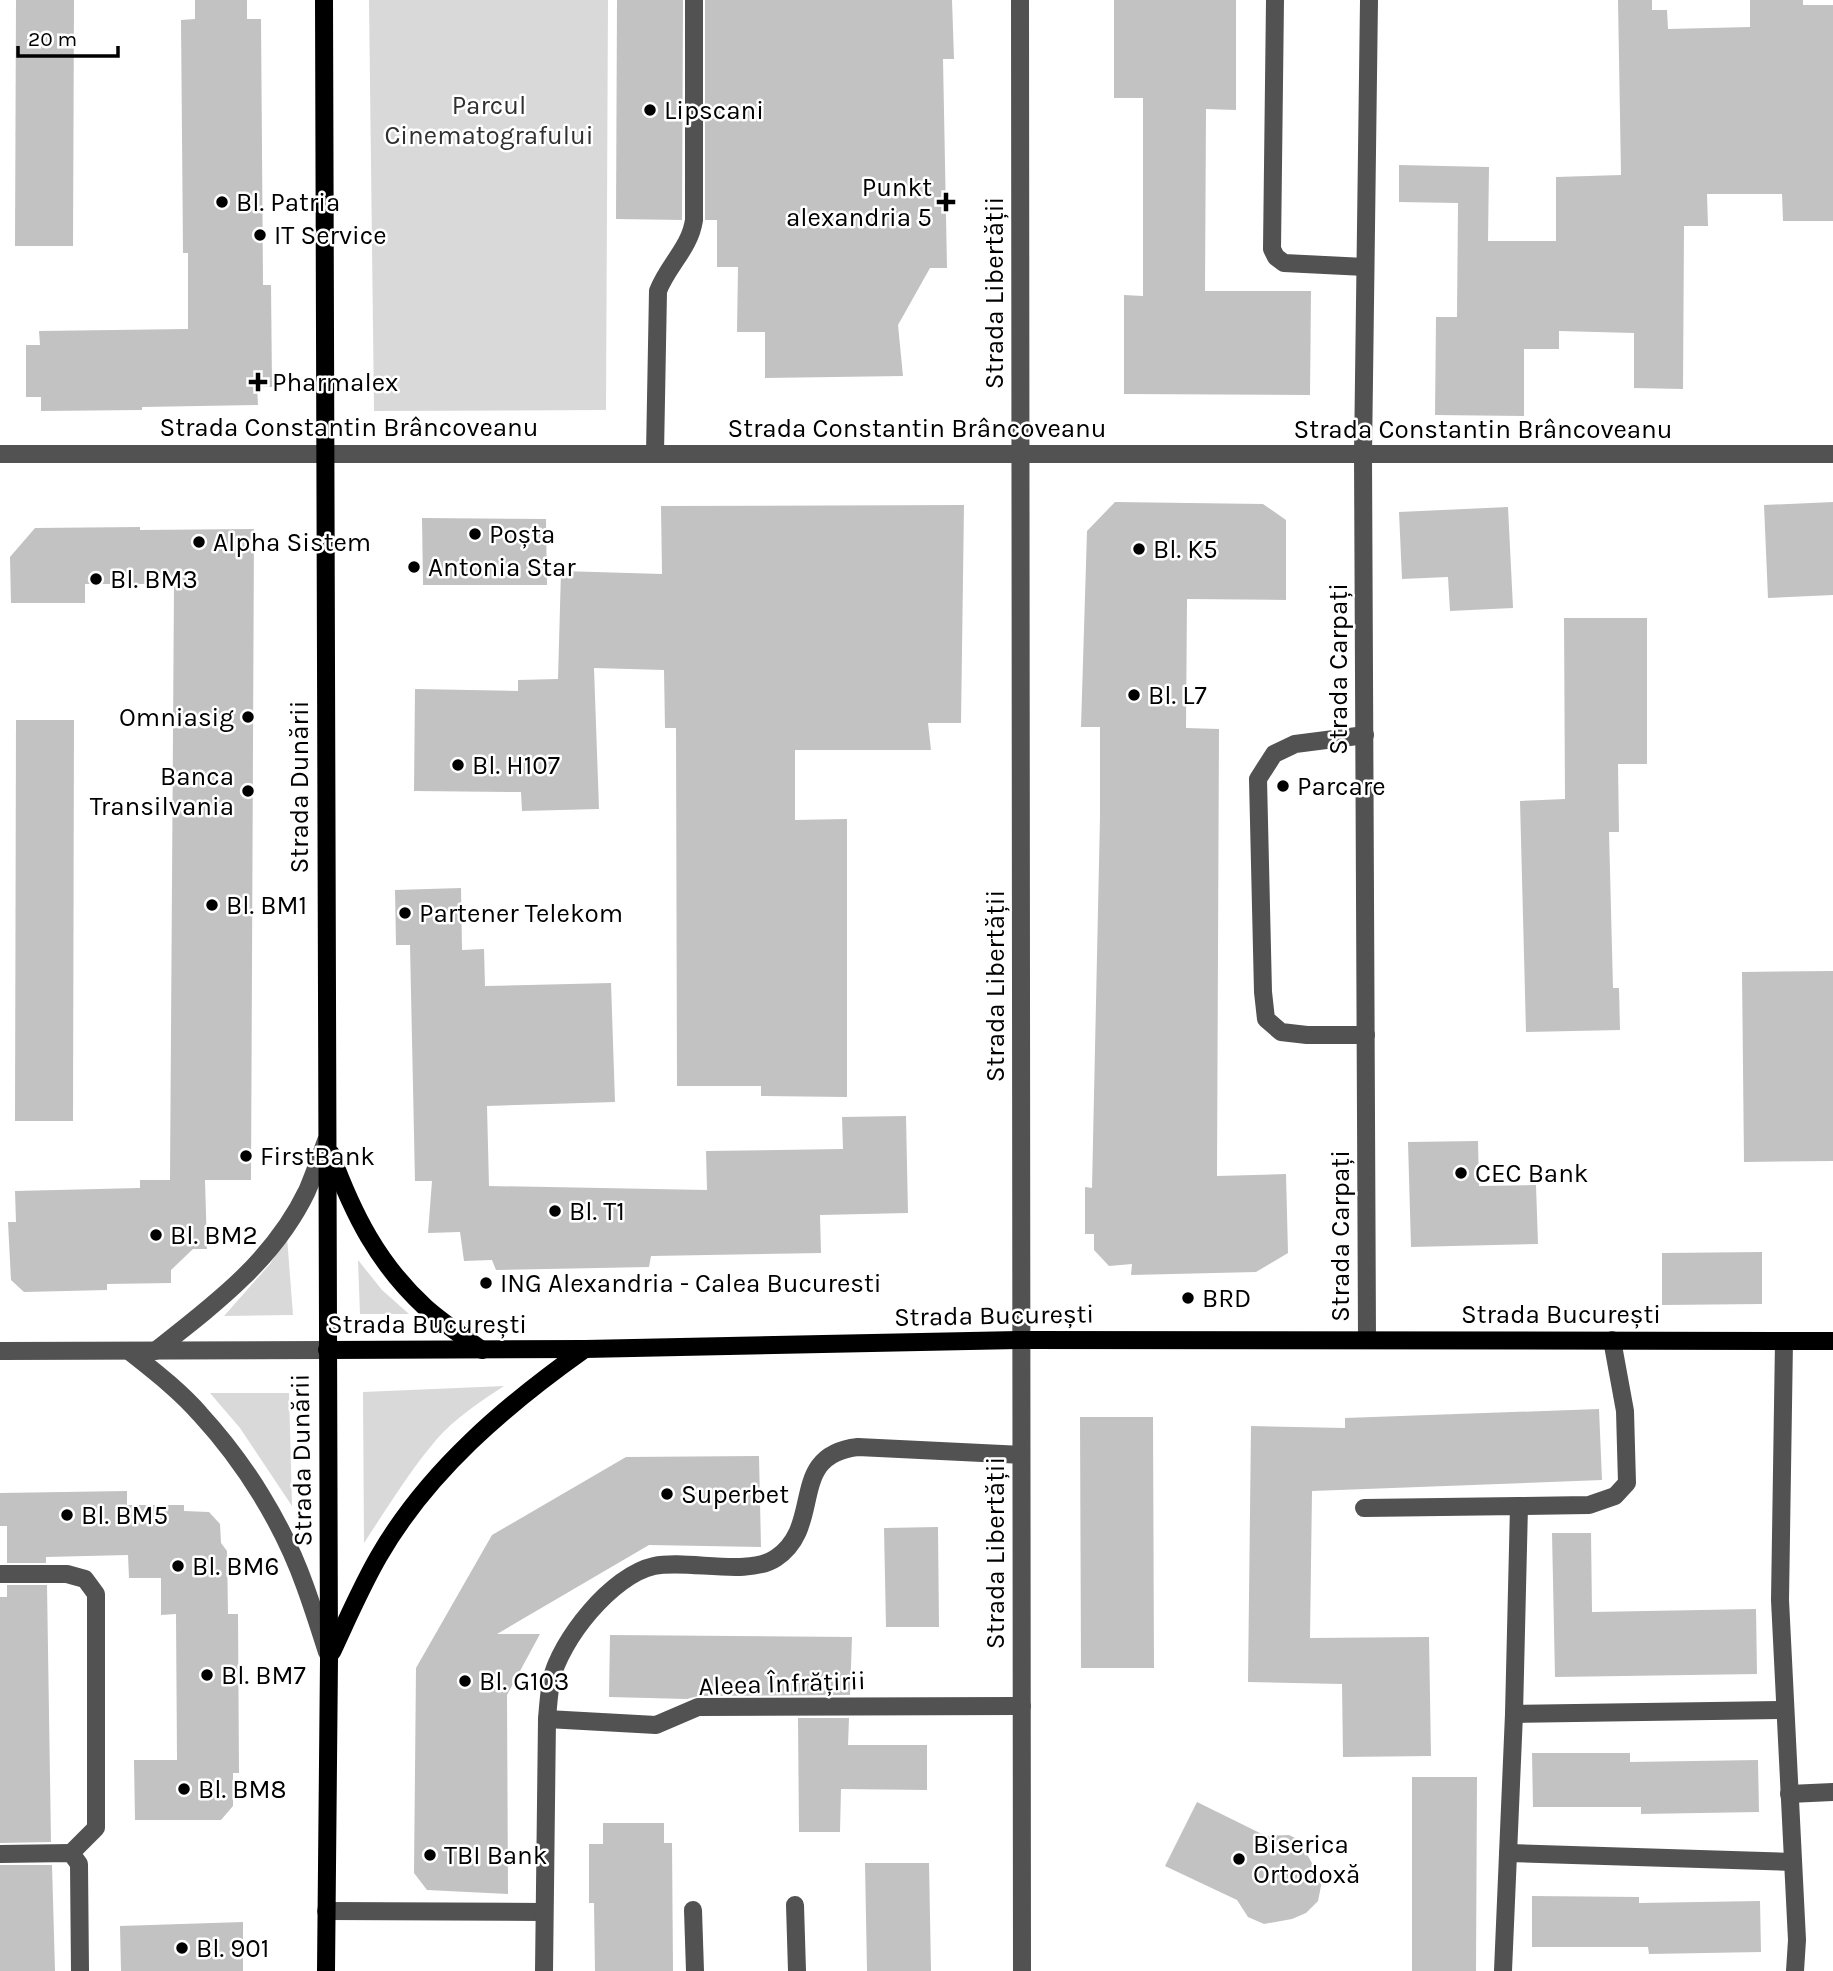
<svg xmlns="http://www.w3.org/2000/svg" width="1833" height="1971" viewBox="0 0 1833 1971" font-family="Karla,sans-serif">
<rect width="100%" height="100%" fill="#fff"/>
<g fill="#d9d9d9">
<polygon points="369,0 608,0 606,410 374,411"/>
<polygon points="287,1237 293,1315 224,1316 270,1264"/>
<polygon points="358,1260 382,1290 409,1314 360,1314"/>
<path d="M 504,1386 C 480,1402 455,1418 436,1440 C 409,1472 387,1508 364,1543 L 363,1392 Z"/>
<polygon points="210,1393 289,1393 292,1506 240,1428"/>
</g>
<g fill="#c2c2c2">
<polygon points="16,0 74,0 73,246 15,246"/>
<polygon points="195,0 247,0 247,19 261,19 263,285 271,285 272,387 257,387 258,405 142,407 142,410 41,411 41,397 26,397 26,345 40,345 39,331 188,329 188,253 183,253 181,20 195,19"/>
<polygon points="617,0 683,0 682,220 616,219"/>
<polygon points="705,0 952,0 954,59 943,59 947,268 930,268 898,325 903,376 765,378 765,332 737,332 738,267 717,267 717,220 705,220"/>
<polygon points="1114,0 1236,0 1236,110 1206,109 1205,291 1311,291 1310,395 1124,394 1124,295 1143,296 1143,98 1114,98"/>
<polygon points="1618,0 1652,0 1652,10 1667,10 1668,29 1750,27 1750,0 1803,0 1803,5 1833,5 1833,221 1783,221 1782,194 1707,194 1708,226 1684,226 1683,389 1634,388 1634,333 1559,331 1559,349 1524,349 1524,416 1435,415 1436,317 1457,317 1458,203 1399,202 1399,165 1489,167 1488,241 1556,241 1556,177 1621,175"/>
<polygon points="1115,502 1263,504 1286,520 1286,600 1187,599 1186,728 1219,729 1217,1176 1286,1174 1288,1253 1256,1272 1131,1275 1132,1264 1109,1266 1094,1250 1094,1234 1085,1234 1085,1187 1092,1188 1100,817 1100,727 1081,727 1087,531"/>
<polygon points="1833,502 1833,595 1768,598 1764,505"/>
<polygon points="964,505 961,723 928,723 931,750 795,750 795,820 847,819 847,1097 761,1096 761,1086 677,1086 676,728 665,728 664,670 594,668 599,809 522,811 521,792 414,791 415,689 518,691 518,680 558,679 561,571 662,574 661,506"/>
<polygon points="1508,507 1513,608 1450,611 1448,577 1402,579 1399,512"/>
<polygon points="422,518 546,519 547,585 423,585"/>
<polygon points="140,527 140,530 254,529 251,1180 205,1180 207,1249 193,1249 171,1270 171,1283 107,1284 107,1290 24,1292 11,1280 8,1222 16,1222 15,1191 140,1188 140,1180 170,1180 174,584 85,584 85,603 11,603 10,557 35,528"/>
<polygon points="1564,618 1647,618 1647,764 1618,764 1619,832 1609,832 1613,988 1619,988 1620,1030 1526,1032 1520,801 1565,799"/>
<polygon points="16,720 74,720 73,1121 15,1121"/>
<polygon points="461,888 462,950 484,949 485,986 611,983 615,1102 487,1106 489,1186 707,1190 706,1151 843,1149 842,1117 906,1116 908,1213 820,1215 821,1253 651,1256 649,1267 496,1270 492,1260 464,1261 460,1232 428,1233 432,1181 415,1181 410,945 396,945 395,890"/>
<polygon points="1833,971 1833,1161 1744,1162 1742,972"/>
<polygon points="1478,1141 1479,1186 1536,1185 1538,1244 1411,1247 1408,1142"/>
<polygon points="1762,1252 1762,1304 1662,1305 1662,1253"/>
<polygon points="1599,1409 1602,1480 1312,1491 1310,1638 1429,1637 1431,1756 1343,1757 1342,1684 1248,1682 1251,1426 1345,1428 1345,1418"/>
<polygon points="1080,1417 1153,1417 1154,1668 1081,1668"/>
<polygon points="759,1456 761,1547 649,1545 497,1634 540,1634 507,1695 508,1894 427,1890 414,1873 416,1668 492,1535 626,1457"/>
<polygon points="127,1491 127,1505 184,1505 184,1511 209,1512 220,1524 221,1543 227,1551 228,1614 238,1614 239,1773 233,1773 233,1806 221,1820 135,1820 134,1760 177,1760 176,1614 161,1615 161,1578 129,1578 128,1555 46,1557 46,1563 7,1563 7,1526 0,1526 0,1493"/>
<polygon points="938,1527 939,1627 886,1627 884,1528"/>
<polygon points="1552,1533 1591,1533 1592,1612 1756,1609 1757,1674 1555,1677"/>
<polygon points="7,1585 47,1585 51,1842 0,1843 0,1597 7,1597"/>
<polygon points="610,1635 852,1637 850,1695 698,1696 687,1699 609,1697"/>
<polygon points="798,1718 849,1718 848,1745 927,1745 927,1790 841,1789 840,1832 799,1832"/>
<polygon points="1532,1753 1630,1753 1630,1762 1758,1760 1759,1812 1641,1814 1641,1807 1533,1807"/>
<polygon points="1412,1777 1477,1777 1476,1971 1412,1971"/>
<polygon points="1197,1802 1266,1836 1289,1835 1299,1840 1322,1881 1318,1901 1306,1913 1292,1919 1264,1924 1248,1917 1237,1900 1165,1866"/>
<polygon points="603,1823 664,1823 664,1843 672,1843 673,1971 595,1971 594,1903 589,1903 589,1844 603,1844"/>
<polygon points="865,1863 929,1863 931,1971 867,1971"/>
<polygon points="0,1865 52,1865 55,1971 0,1971"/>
<polygon points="1532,1896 1639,1897 1639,1903 1760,1901 1761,1952 1649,1954 1648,1947 1532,1947"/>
<polygon points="243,1922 243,1971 121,1971 120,1926"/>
</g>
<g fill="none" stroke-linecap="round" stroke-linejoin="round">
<g stroke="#525252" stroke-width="18">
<polyline points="1020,0 1022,1971"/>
<polyline points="1275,0 1272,249 1276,257 1284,263 1365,267"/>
<path d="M 655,453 L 658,291 C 668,265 690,248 694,220 L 694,0"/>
<polyline points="0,454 1833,454"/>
<polyline points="1365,735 1295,744 1274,754 1258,779 1263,992 1266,1019 1281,1032 1307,1035 1366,1035"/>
<polyline points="1367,1338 1363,455 1369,0"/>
<polyline points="1784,1341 1780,1600 1797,1940 1795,1971"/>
<polyline points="0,1351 327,1350"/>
<path d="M 129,1351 C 154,1371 179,1390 200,1414 C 245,1463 283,1524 305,1586 C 313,1608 320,1630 327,1652"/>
<path d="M 155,1351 C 214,1305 274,1260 307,1191 C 314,1175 320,1157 326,1141"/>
<polyline points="1519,1506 1589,1505 1615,1496 1627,1483 1625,1411 1612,1340"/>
<polyline points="1364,1508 1519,1506 1514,1714 1785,1710"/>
<polyline points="0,1574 67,1574 85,1579 96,1594 96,1828 71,1853"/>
<polyline points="547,1719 656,1725 698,1707 1022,1706"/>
<polyline points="1789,1794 1833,1792"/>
<polyline points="1508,1853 1793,1862"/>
<polyline points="0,1854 71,1853 79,1864 80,1971"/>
<polyline points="795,1905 797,1971"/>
<polyline points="693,1910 695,1971"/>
<polyline points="326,1911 544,1912"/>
<path d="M 544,1971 L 547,1719 C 548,1706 549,1694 551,1681 C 560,1640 612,1575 654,1566 C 688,1559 748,1577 776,1558 C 825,1525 786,1455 858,1447 L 1021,1455"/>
<polyline points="1503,1971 1514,1714"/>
</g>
<g stroke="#000" stroke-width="18">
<polyline points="324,0 329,1659 326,1971"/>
<path d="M 331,1154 C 353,1214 378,1264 426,1308 C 443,1323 464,1337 482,1350"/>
<polyline points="327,1350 585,1349 1021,1340 1833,1341"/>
<path d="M 332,1652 C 347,1620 361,1587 379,1556 C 428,1471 506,1405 585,1349"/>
</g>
</g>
<g fill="#000" stroke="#fff" stroke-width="2.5">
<circle cx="650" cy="110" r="7"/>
<circle cx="222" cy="202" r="7"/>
<path d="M942.5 191.5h7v7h7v7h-7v7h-7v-7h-7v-7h7z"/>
<circle cx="260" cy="235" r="7"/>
<path d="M254.5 371.5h7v7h7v7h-7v7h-7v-7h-7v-7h7z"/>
<circle cx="475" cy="534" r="7"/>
<circle cx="199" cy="542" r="7"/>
<circle cx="1139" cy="549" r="7"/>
<circle cx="414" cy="567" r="7"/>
<circle cx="96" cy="579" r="7"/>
<circle cx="1134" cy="695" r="7"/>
<circle cx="248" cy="717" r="7"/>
<circle cx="458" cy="765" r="7"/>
<circle cx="1283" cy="786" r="7"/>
<circle cx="248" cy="791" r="7"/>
<circle cx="212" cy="905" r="7"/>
<circle cx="405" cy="913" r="7"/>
<circle cx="246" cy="1156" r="7"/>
<circle cx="1461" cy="1173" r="7"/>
<circle cx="555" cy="1211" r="7"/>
<circle cx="156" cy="1235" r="7"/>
<circle cx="486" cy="1283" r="7"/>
<circle cx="1188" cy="1298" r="7"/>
<circle cx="667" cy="1494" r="7"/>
<circle cx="67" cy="1515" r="7"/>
<circle cx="178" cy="1566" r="7"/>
<circle cx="207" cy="1675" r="7"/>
<circle cx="465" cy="1681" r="7"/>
<circle cx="184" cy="1789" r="7"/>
<circle cx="430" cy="1855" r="7"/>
<circle cx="1239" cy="1859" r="7"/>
<circle cx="182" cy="1948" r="7"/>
</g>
<g text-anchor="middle" stroke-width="5" stroke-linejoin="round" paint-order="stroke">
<g font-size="26" fill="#303030" stroke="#fff">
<text x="489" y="114">Parcul<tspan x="489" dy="30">Cinematografului</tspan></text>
</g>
<g font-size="26" fill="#000" stroke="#fff" text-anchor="start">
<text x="664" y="119">Lipscani</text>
<text x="932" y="196" text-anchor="end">Punkt<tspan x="932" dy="30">alexandria 5</tspan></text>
<text x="236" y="211">Bl. Patria</text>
<text x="274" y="244">IT Service</text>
<text x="272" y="391">Pharmalex</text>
<text x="489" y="543">Poșta</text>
<text x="213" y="551">Alpha Sistem</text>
<text x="1153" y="558">Bl. K5</text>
<text x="428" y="576">Antonia Star</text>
<text x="110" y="588">Bl. BM3</text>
<text x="1148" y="704">Bl. L7</text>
<text x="234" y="726" text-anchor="end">Omniasig</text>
<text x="472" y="774">Bl. H107</text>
<text x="234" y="785" text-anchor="end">Banca<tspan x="234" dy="30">Transilvania</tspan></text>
<text x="1297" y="795">Parcare</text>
<text x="226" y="914">Bl. BM1</text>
<text x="419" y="922">Partener Telekom</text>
<text x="260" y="1165">FirstBank</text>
<text x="1475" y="1182">CEC Bank</text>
<text x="569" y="1220">Bl. T1</text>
<text x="170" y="1244">Bl. BM2</text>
<text x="500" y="1292">ING Alexandria - Calea Bucuresti</text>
<text x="1202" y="1307">BRD</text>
<text x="681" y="1503">Superbet</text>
<text x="81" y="1524">Bl. BM5</text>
<text x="192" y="1575">Bl. BM6</text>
<text x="221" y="1684">Bl. BM7</text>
<text x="479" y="1690">Bl. G103</text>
<text x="198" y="1798">Bl. BM8</text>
<text x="1253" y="1853">Biserica<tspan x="1253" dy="30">Ortodoxă</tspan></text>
<text x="444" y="1864">TBI Bank</text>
<text x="196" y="1957">Bl. 901</text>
</g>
<g font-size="26" fill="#000" stroke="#fff">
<text transform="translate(994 293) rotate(-90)" y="9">Strada Libertății</text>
<text x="349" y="436">Strada Constantin Brâncoveanu</text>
<text x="917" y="437">Strada Constantin Brâncoveanu</text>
<text x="1483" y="438">Strada Constantin Brâncoveanu</text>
<text transform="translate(1338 669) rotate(-90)" y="9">Strada Carpați</text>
<text transform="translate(299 787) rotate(-90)" y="9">Strada Dunării</text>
<text transform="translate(995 986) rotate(-90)" y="9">Strada Libertății</text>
<text transform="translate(1340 1236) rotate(-90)" y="9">Strada Carpați</text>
<text x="1561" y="1323">Strada București</text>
<text transform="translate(994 1315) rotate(-1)" y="9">Strada București</text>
<text x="427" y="1333">Strada București</text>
<text transform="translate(301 1460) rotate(-91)" y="9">Strada Dunării</text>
<text transform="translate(995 1553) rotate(-90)" y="9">Strada Libertății</text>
<text transform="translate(782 1683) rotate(-2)" y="9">Aleea Înfrățirii</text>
</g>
</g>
<path d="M18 46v10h100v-10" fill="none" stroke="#000000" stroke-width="3.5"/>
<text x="28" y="46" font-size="21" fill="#000000" stroke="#ffffff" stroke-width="5" paint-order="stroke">20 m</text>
</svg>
